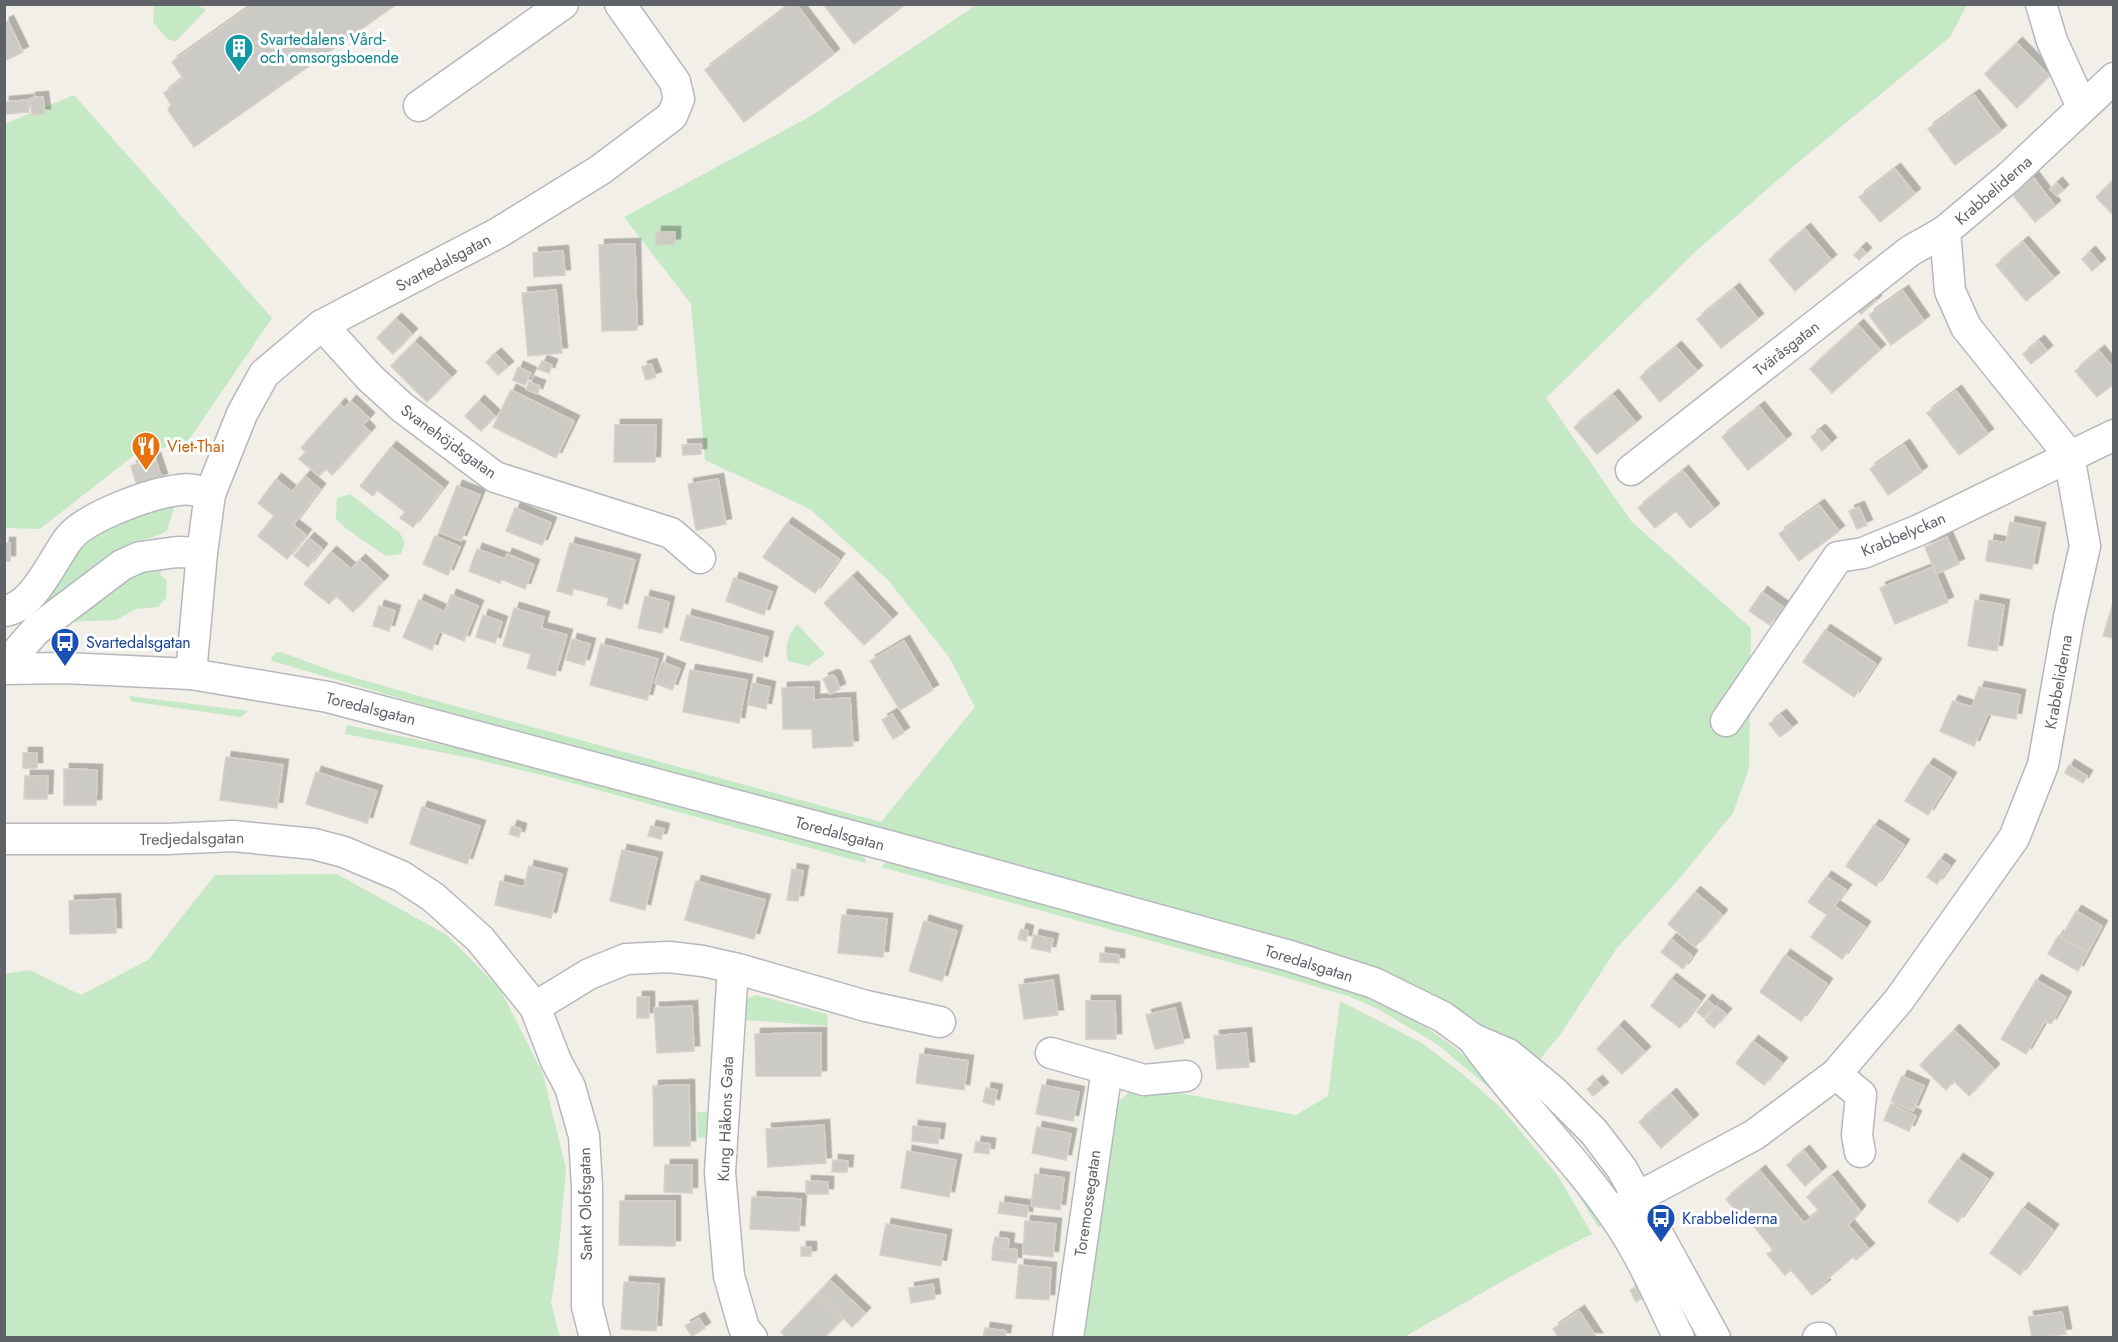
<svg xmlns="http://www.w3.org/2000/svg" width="2118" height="1342" viewBox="0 0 2118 1342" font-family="Jost,sans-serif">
<defs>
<filter id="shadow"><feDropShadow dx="5.5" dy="-5.5" stdDeviation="0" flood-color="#0004"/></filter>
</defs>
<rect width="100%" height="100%" fill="#f1efe8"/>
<g fill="#c5e8c5">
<polygon points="154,5 197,5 206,10 175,42 166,38 153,22"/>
<polygon points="976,5 1967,5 1950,37 1796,164 1695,252 1546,398 1631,521 1751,628 1749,768 1733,813 1684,873 1617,948 1560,1035 1540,1059 1559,1077 1517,1051 1087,886 430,707 272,661 271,658 277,652 281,652 335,672 426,698 881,822 975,707 949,657 888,580 810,509 705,460 691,304 624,217 811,116"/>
<polygon points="74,95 272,318 188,441 133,456 40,529 5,528 5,124"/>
<polygon points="350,494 399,532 405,542 401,554 386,556 348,530 336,519 337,498"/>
<path d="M 175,505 L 167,531 C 155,539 140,538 128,545 C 98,561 71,586 45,607 L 37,608 L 91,528 Z"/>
<polygon points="162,568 160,575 167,580 166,598 158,607 136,609 116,620 66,622 119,576"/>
<path d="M 797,624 L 825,654 L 808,666 L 788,661 C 784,645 788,637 797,624 Z"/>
<polygon points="129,696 248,711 241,717 135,702 131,701"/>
<polygon points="347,725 472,751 629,790 860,854 866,860 865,863 550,777 466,757 345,734"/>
<path d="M 885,863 L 892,863 L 1299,973 C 1335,985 1371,996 1405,1015 C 1466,1048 1512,1099 1556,1152 C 1574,1175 1593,1197 1609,1221 L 1598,1227 L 1555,1157 L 1530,1126 L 1513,1108 L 1437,1044 L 1378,1009 L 1348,996 L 1273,974 L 881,867 Z"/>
<polygon points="337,874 447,935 500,989 543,1074 566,1169 558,1257 551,1303 560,1337 5,1337 5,974 30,970 81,995 148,960 215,875"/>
<polygon points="756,995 827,1014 828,1026 743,1020 746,999"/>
<polygon points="1340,1001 1422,1043 1464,1075 1502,1109 1558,1176 1592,1234 1533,1264 1404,1337 1083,1338 1084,1316 1116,1104 1133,1089 1148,1087 1296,1115 1328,1096"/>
<polygon points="697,1112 713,1112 714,1137 698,1138"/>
</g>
<g fill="#cccac5" stroke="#d6d1c6" stroke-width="1.5" filter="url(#shadow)">
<polygon points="254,4 397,4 194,147 168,110 171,105 164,93 183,78 172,62"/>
<polygon points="791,4 796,4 834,54 744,122 705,70"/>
<polygon points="823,4 906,4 854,44"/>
<polygon points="8,21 23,52 4,61 4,23"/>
<polygon points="2017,43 2049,76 2017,108 1985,74"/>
<polygon points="1974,95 2001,131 1955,165 1928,129"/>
<polygon points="43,97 45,114 32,115 30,98"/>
<polygon points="28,100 29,112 4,114 4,102"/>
<polygon points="1895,169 1915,194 1880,222 1859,197"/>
<polygon points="2033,177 2055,206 2035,222 2012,194"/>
<polygon points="2114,180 2114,216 2096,197"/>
<polygon points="2057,183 2063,190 2057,196 2050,189"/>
<polygon points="1805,229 1831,260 1795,291 1769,260"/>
<polygon points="656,232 675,232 675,244 656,245"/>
<polygon points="2023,242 2054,278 2026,301 1996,265"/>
<polygon points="635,244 637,330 602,331 599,245"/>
<polygon points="1861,248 1866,253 1859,260 1854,255"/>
<polygon points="563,251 565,275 534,277 533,253"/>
<polygon points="2090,252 2100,264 2092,271 2082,259"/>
<polygon points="1734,289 1758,319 1721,348 1697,319"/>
<polygon points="556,290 562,353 528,356 522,293"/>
<polygon points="1903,291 1924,321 1891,345 1869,315"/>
<polygon points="1868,292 1876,301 1861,314 1853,305"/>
<polygon points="396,319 412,334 393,354 377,338"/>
<polygon points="1858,325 1880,350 1832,393 1810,369"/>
<polygon points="2039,341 2047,351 2031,364 2023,354"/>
<polygon points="415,342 451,377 427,402 391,366"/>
<polygon points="1676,347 1697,371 1660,402 1640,377"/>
<polygon points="2099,351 2114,369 2114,384 2097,397 2075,371"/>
<polygon points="496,354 508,367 498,375 486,362"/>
<polygon points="542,361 552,365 549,373 538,369"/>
<polygon points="651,364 656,377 646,380 642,367"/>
<polygon points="518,367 531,373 525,385 513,380"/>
<polygon points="529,382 540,386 537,394 526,389"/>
<polygon points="511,390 574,421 556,458 493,427"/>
<polygon points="1956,391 1988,434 1959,455 1927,413"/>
<polygon points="1613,395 1636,423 1597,454 1574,427"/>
<polygon points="351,401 369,418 363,425 370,432 332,475 326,469 319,476 299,459 306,452 301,448 340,404 344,409"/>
<polygon points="479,401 495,416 481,431 465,416"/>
<polygon points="1759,407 1786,440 1748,470 1722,437"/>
<polygon points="615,425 656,425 655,462 614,462"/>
<polygon points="1820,430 1831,443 1822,451 1811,437"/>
<polygon points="701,444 701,454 683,455 682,445"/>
<polygon points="1904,445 1922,472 1888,495 1870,469"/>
<polygon points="391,447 443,488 413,527 400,518 405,512 377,490 373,496 360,486"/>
<polygon points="155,458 162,479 137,486 131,466"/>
<polygon points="1683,471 1714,509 1690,528 1676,511 1655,528 1638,508"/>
<polygon points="305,476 320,489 293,525 306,535 287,559 258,536 274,516 258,503 276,479 292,492"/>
<polygon points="718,479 726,524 696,530 688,484"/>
<polygon points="457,486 480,495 461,541 439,532"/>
<polygon points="1819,505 1839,531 1799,561 1779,534"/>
<polygon points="1859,507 1867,525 1857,529 1849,511"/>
<polygon points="515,508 551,523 542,545 506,531"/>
<polygon points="2010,522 2040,528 2032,569 1986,561 1989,540 2006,543"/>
<polygon points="787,523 839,559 815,593 763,557"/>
<polygon points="435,536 460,547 448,575 423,564"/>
<polygon points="1947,537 1959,564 1936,574 1925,547"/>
<polygon points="309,538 322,549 308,567 294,556"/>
<rect x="4" y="543" width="6" height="18"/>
<polygon points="570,543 635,560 622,609 607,605 609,598 573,588 572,595 557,591"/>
<polygon points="477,549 505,559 507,554 534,565 525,589 501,579 500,583 469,571"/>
<polygon points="331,552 351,569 360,560 383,581 353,612 336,596 329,604 304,584"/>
<polygon points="1933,567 1948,602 1895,624 1880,588"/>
<polygon points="852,577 892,619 864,645 824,603"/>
<polygon points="734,578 772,592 764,615 726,601"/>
<polygon points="1762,592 1783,607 1770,625 1749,611"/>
<polygon points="451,595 478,606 464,641 439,631 432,650 403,637 419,600 445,612"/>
<polygon points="645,596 669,602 662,633 638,628"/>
<polygon points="1975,600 2004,605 1997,651 1968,646"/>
<polygon points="2114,600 2114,638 2103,636"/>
<polygon points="379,606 395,611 389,631 373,626"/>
<polygon points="514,608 544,617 541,628 567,635 555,676 527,668 531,654 503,646"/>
<polygon points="483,615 502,622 495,643 476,637"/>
<polygon points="687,615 768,637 762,662 680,640"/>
<polygon points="1825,630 1876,664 1854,697 1803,662"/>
<polygon points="62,634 62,640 49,641 48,635"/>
<polygon points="572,639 590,644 584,665 566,660"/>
<polygon points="904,641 933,690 900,710 870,661"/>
<polygon points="601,644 658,659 647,700 590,685"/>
<polygon points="662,662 680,669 672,690 655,683"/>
<polygon points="690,670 747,680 739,723 683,712"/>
<polygon points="832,675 835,676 840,689 830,694 823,679"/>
<polygon points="752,683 770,687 766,709 748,705"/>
<polygon points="814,687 814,700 850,698 853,746 813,748 812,729 783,729 782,688"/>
<polygon points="1979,687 2020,695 2016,719 1988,714 1974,746 1940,731 1953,701 1972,707"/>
<polygon points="892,714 904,733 893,739 882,720"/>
<polygon points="1781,715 1792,728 1780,737 1769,724"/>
<rect x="23" y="753" width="14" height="15"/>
<polygon points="226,757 283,765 277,808 220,800"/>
<polygon points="1928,764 1951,778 1928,815 1905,801"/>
<polygon points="2069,765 2087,776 2083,783 2065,773"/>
<polygon points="64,769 97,770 96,805 64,805"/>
<polygon points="316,772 377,791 367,823 306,804"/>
<polygon points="25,776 48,776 47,799 24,799"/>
<polygon points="422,807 480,826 467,864 410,844"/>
<polygon points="1874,825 1904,845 1876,886 1846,866"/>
<polygon points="512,826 521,829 519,837 509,834"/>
<polygon points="651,826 664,829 661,839 648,836"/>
<polygon points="622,850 657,858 645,910 610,901"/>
<polygon points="1940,859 1950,866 1937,884 1927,877"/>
<polygon points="529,866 562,874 551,918 495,905 500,881 524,887"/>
<polygon points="792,869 803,871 798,901 787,900"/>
<polygon points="1826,877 1846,890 1834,906 1865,927 1842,959 1811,937 1827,915 1808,902"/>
<polygon points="696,881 765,900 754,939 685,920"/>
<polygon points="1695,892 1722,915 1695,947 1668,924"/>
<polygon points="115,899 116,933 70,934 69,901"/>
<polygon points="2076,911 2102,926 2088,952 2061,938"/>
<polygon points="842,915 887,919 883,957 838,953"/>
<polygon points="924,921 957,931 942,981 909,971"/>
<polygon points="1021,929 1028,931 1026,941 1018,939"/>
<polygon points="1034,935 1053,939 1050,952 1031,948"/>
<polygon points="2058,936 2088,952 2078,971 2048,954"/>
<polygon points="1671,939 1692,956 1683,969 1661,952"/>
<polygon points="1100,953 1119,955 1119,963 1100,962"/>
<polygon points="1785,955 1827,984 1801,1021 1760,992"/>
<polygon points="1671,979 1700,1001 1680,1028 1651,1006"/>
<polygon points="1053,980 1058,1015 1024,1019 1019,985"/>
<polygon points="2036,980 2066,997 2051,1024 2045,1021 2026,1054 2001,1039"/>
<rect x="637" y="997" width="12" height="21"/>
<polygon points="1707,1000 1714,1006 1704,1018 1697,1012"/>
<polygon points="1086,1001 1115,1001 1116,1039 1086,1039"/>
<polygon points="692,1006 694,1051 657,1053 654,1008"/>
<polygon points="1716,1006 1726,1014 1714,1028 1705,1020"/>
<polygon points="1175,1008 1184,1043 1155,1049 1146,1015"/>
<polygon points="1619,1026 1645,1052 1622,1074 1597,1049"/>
<polygon points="1954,1030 1994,1069 1969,1096 1954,1081 1946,1090 1920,1065"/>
<polygon points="821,1033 821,1076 756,1076 755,1034"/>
<polygon points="1246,1033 1249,1067 1217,1069 1214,1036"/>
<polygon points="1753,1041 1782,1063 1764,1085 1736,1063"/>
<polygon points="920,1054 968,1061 964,1090 916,1083"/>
<polygon points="1902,1076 1924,1086 1913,1111 1891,1101"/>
<polygon points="1597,1081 1603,1088 1593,1096 1587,1089"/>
<polygon points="689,1085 690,1146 654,1146 653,1086"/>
<polygon points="1042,1085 1079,1092 1073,1121 1036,1114"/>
<polygon points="986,1088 997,1090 994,1105 983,1102"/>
<polygon points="1671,1094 1693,1120 1661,1148 1639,1122"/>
<polygon points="1891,1104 1916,1116 1909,1131 1884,1120"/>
<polygon points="824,1125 826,1163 768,1167 766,1129"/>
<polygon points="913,1126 940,1129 938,1144 912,1141"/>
<polygon points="1037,1127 1071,1134 1066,1160 1032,1153"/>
<polygon points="976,1142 990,1144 989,1154 974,1152"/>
<polygon points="907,1151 956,1160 949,1197 901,1188"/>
<polygon points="1804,1151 1821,1172 1805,1186 1787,1165"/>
<polygon points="1958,1159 1988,1179 1958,1222 1928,1202"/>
<polygon points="833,1160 848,1161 847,1172 832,1172"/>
<polygon points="665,1165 692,1165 692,1193 664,1192"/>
<polygon points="1760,1171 1804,1223 1819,1211 1807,1197 1832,1176 1860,1211 1848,1225 1869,1249 1856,1260 1853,1257 1823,1283 1825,1285 1812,1295 1791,1270 1785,1275 1767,1254 1773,1250 1740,1209 1737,1212 1726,1199"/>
<polygon points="1035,1174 1064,1178 1060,1210 1031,1206"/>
<polygon points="806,1181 828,1182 828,1194 806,1194"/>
<polygon points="752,1197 801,1199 799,1231 750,1229"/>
<polygon points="620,1201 675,1201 675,1246 619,1245"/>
<polygon points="1000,1202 1028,1206 1027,1217 998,1213"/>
<polygon points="2023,1208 2053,1230 2020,1275 1990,1253"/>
<polygon points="1025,1221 1056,1224 1053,1257 1023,1254"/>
<polygon points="886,1224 946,1235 941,1266 880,1255"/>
<polygon points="995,1237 1009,1239 1008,1249 993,1247"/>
<rect x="801" y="1247" width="10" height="9"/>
<polygon points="993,1247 1017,1250 1016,1263 992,1260"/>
<polygon points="1019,1265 1051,1268 1049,1300 1016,1298"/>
<polygon points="830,1280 865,1313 852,1327 818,1293"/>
<polygon points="624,1282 659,1284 656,1331 621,1329"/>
<polygon points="933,1284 935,1299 911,1303 909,1288"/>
<polygon points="1636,1287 1642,1298 1636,1302 1630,1290"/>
<polygon points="818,1293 843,1318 824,1338 787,1338 781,1332"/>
<polygon points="1579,1311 1597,1338 1559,1338 1553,1329"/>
<polygon points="2062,1312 2066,1334 2032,1338 2028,1317"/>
<polygon points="699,1318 705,1328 692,1336 685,1326"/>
<polygon points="985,1328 1006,1331 1005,1338 983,1338"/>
</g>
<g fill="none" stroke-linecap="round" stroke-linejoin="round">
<g stroke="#b5b8bc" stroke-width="33">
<g id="minor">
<polyline points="2041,4 2052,41 2082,107"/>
<polyline points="419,106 563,4"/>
<polyline points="322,325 370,378 403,408 495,477 671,533 700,558"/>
<polyline points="1631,470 1910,251 1945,231"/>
<path d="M 4,611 C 34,608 53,558 70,537 C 88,516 151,493 179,490 C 190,488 200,491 210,494"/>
<polyline points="4,667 36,630 122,565 140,557 177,552 202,553"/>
<polyline points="4,669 65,668 191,674 328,697 889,846 1290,956 1374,983 1443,1017 1473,1039 1508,1054 1552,1090 1594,1132 1622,1169 1715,1338"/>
<polyline points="191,674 202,553 210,494 242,414 264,374 322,325 498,233 600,170 672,116 679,99 675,82 620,4"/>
<polyline points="1726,721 1838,557 1863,553 1919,530 2114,435"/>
<polyline points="4,839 167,839 233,836 314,844 344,852 401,876 433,897 480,939 535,1007 556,1061 570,1087 584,1136 587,1187 587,1306 595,1338"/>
<polyline points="733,968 720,1172 729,1276 744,1328 752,1338"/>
<polyline points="535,1007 589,974 626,959 669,957 703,961 738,969 866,1006 940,1022"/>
<path d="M 1473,1039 C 1516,1101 1572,1154 1615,1217 C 1640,1252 1660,1299 1679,1338"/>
<polyline points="1051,1053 1107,1069"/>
<polyline points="1836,1074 1861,1095 1857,1135 1860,1152"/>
<polyline points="1615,1216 1626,1205 1638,1197 1754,1135 1836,1074 1899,1000 2014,838 2043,765 2069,617 2085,546 2069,455 1966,327 1950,291 1945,231 2008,178 2114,78"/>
<polyline points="1068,1338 1107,1069 1144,1080 1186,1076"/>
<polyline points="1818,1338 1821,1338"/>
</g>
</g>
<use href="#minor" stroke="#fff" stroke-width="30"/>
</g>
<defs>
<g id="building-pin" transform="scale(1.5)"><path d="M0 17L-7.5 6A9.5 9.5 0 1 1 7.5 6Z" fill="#0f9aa8" stroke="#fff"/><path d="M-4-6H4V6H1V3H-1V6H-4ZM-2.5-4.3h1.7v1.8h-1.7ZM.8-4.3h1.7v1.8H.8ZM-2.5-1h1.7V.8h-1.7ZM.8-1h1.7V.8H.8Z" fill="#fff"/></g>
<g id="restaurant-pin" transform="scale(1.5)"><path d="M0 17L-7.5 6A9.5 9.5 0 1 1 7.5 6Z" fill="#e8710a" stroke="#fff"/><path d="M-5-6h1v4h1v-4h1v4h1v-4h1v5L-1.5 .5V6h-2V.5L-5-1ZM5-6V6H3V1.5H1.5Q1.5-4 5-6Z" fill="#fff"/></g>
<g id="bus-pin" transform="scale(1.5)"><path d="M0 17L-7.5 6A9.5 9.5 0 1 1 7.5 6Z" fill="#1a4fb4" stroke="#fff"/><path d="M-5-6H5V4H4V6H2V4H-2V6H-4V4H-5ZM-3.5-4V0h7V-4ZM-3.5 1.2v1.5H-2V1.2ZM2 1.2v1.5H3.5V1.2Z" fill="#fff"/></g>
</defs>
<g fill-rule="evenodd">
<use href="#building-pin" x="239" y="48"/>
<use href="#restaurant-pin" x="146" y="446"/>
<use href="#bus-pin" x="65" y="642"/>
<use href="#bus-pin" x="1661" y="1218"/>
</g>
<g text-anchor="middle" stroke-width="6" stroke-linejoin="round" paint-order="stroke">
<g font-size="16" fill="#0d838f" stroke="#fff" text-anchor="start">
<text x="260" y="45">Svartedalens Vård-<tspan x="260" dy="18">och omsorgsboende</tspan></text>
</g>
<g font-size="16" fill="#5f6368" stroke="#fff">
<text transform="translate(1993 190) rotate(-41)" y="6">Krabbeliderna</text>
<text transform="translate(443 262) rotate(-28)" y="6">Svartedalsgatan</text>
<text transform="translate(1786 348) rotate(-38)" y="6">Tväråsgatan</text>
<text transform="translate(449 441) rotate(36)" y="6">Svanehöjdsgatan</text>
<text transform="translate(1903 534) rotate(-23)" y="6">Krabbelyckan</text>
<text transform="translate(2058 682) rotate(-80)" y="6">Krabbeliderna</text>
<text transform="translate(371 708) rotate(14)" y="6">Toredalsgatan</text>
<text transform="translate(840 833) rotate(15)" y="6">Toredalsgatan</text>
<text transform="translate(192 838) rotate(-1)" y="6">Tredjedalsgatan</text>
<text transform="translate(1309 963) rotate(17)" y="6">Toredalsgatan</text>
<text transform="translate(725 1119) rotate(-88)" y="6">Kung Håkons Gata</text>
<text transform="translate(1087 1203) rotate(-82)" y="6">Toremossegatan</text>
<text transform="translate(585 1204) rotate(-91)" y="6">Sankt Olofsgatan</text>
</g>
<g font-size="16" fill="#c56008" stroke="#fff" text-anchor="start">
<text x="167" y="452">Viet-Thai</text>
</g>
<g font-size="16" fill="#164399" stroke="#fff" text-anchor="start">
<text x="86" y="648">Svartedalsgatan</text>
<text x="1682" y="1224">Krabbeliderna</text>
</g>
</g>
<rect width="2118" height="1342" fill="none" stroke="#5f6368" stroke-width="12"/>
</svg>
